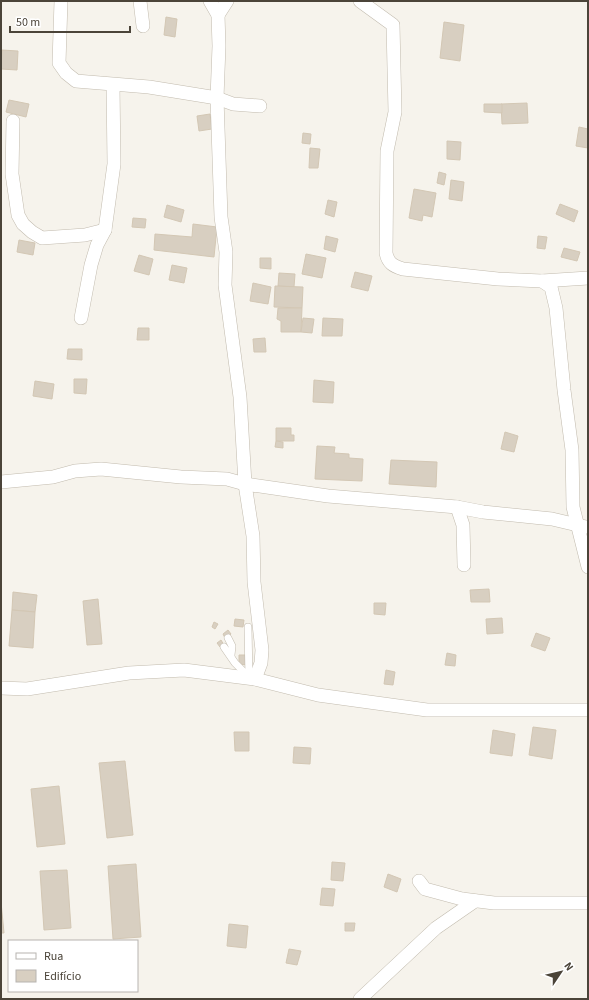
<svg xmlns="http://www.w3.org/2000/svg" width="589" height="1000" viewBox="0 0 589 1000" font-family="'Source Sans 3',sans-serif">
<rect width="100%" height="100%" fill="#f6f3ec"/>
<g fill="#d8cfc1" stroke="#d3c7b4">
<polygon points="166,17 177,19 175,37 164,35"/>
<polygon points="444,22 464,25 460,61 440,58"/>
<polygon points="2,50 18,51 17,70 1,69"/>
<polygon points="9,100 29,104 26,117 6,112"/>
<polygon points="527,103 528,123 502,124 501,104"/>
<polygon points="484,104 502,104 502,113 484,112"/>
<polygon points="210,114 212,129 199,131 197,116"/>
<polygon points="579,127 588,129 588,148 576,146"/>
<polygon points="303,133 311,134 310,144 302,143"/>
<polygon points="447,141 461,142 460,160 447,159"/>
<polygon points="310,148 320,149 318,168 309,168"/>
<polygon points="439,172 446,174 444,185 437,183"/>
<polygon points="451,180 464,182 462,201 449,199"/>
<polygon points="414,189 436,193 432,217 423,215 422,221 409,218"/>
<polygon points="328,200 337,202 334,217 325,214"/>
<polygon points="560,204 578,211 574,222 556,214"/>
<polygon points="167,205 184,210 181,222 164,217"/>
<polygon points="133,218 146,219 145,228 132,227"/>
<polygon points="193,224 217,227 214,257 154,250 155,234 192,237"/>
<polygon points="326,236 338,239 335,252 324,249"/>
<polygon points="538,236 547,237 545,249 537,248"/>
<polygon points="19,240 35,243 33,255 17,252"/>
<polygon points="564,248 580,252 577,261 561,257"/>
<polygon points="306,254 326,258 322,278 302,274"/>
<polygon points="139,255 153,259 149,275 134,271"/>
<polygon points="260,258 271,258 271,269 260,268"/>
<polygon points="172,265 187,268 184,283 169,280"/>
<polygon points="355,272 372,276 368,291 351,287"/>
<polygon points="279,273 295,274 294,287 278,286"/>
<polygon points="253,283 271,287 268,304 250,301"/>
<polygon points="275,286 303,287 302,308 274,307"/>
<polygon points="278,308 302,308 301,332 281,332 281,321 277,319"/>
<polygon points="303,318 314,319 312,333 301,332"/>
<polygon points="323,318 343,319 342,336 322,336"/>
<polygon points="138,328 149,328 149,340 137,340"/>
<polygon points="265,338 266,352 254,352 253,339"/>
<polygon points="68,349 82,349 82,360 67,359"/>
<polygon points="74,379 87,379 86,394 74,393"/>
<polygon points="314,380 334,382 333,403 313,402"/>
<polygon points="35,381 54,384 52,399 33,396"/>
<polygon points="276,428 291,428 291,435 294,435 294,441 276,441"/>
<polygon points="505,432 518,436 514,452 501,449"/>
<polygon points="276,441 283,442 283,448 275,447"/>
<polygon points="317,446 335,447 334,453 349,454 349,458 363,459 362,481 315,479"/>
<polygon points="391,460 437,462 436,487 389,484"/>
<polygon points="489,589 490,602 471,602 470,590"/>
<polygon points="13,592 37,595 35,612 12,610"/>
<polygon points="98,599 102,644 87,645 83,601"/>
<polygon points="374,603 386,603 385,615 374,614"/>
<polygon points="12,610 35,612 33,648 9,646"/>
<polygon points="502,618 503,633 487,634 486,619"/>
<polygon points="235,619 244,620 243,627 234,626"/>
<polygon points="214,622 218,624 215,629 212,627"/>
<polygon points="228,630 231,634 225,638 223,634"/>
<polygon points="536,633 550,638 545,651 531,646"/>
<polygon points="221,640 224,645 220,647 217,643"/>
<polygon points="447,653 456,655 455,666 445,665"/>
<polygon points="239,655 248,655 247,665 239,664"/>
<polygon points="386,670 395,672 393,685 384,684"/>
<polygon points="533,727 556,730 552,759 529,755"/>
<polygon points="493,730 515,734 512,756 490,753"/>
<polygon points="234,732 249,732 249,751 235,751"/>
<polygon points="294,747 311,748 310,764 293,763"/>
<polygon points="125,761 133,835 107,838 99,763"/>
<polygon points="59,786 65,844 37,847 31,789"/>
<polygon points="332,862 345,863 343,881 331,880"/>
<polygon points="136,864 141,937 113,939 108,866"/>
<polygon points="67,870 71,928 44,930 40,871"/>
<polygon points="388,874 401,879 397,892 384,887"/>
<polygon points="322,888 335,889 333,906 320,905"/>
<polygon points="1,902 4,933 1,933"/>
<polygon points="345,923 355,923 354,931 345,931"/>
<polygon points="229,924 248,926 246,948 227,946"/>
<polygon points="289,949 301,951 297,965 286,963"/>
</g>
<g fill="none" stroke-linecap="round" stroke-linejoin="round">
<g stroke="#c2bbae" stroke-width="8">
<g id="service">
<polyline points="248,627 249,678"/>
<polyline points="228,638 232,646 231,655"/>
<polyline points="224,647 235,663 248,676"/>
</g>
</g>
<g stroke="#c2bbae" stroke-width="14">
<g id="minor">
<polyline points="61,1 59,63 66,73 76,81 149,87 217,98 233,104 260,106"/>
<polyline points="140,1 143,26"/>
<polyline points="210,1 218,15 219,46 217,98 221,217 226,252 225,285 240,397 245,484 253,536 254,582 262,650 261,663 255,679"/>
<path d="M 360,1 L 393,25 L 395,112 L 387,151 L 386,253 C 388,263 393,266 403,269 L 498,279 L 542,281 L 551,287 L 556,308 L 564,390 L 572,450 L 573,507 L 588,567"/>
<polyline points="218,15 227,1"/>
<polyline points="13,121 12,174 18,215 23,224 32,232 42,238 85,235 105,230"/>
<polyline points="542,281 588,278"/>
<polyline points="81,318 91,265 97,245 105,230 114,164 113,85"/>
<polyline points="1,482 53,477 75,471 101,469 181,477 227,479 245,484 328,496 457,507 483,512 552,519 586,527"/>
<polyline points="457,507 463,525 464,565"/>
<polyline points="1,688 27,689 129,673 184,670 255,679 318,695 427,710 588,710"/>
<polyline points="419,881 425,889 462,899 494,903 588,903"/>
<polyline points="360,999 436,928 475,901"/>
</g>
</g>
<use href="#service" stroke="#fff" stroke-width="7"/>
<use href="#minor" stroke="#fff" stroke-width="13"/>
</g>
<rect width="589" height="1000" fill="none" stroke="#4b4439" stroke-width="4"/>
<rect x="8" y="940" width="130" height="52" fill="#ffffff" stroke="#b7b4b0"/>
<rect x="16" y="953" width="20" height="6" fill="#ffffff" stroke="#b7b4b0"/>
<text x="44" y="960" font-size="12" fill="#4b4439">Rua</text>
<rect x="16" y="970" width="20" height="12" fill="#d8cfc1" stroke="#b7b4b0"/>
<text x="44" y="980" font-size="12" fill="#4b4439">Edifício</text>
<g transform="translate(561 972) rotate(55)" stroke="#ffffff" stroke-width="3" paint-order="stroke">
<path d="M0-3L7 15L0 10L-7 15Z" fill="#4b4439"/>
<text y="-6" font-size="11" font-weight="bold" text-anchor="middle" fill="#4b4439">N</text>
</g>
<path d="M10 26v6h120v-6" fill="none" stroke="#4b4439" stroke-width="2"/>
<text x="16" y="26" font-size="12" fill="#4b4439" stroke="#ffffff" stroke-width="3" paint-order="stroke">50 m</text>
</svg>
